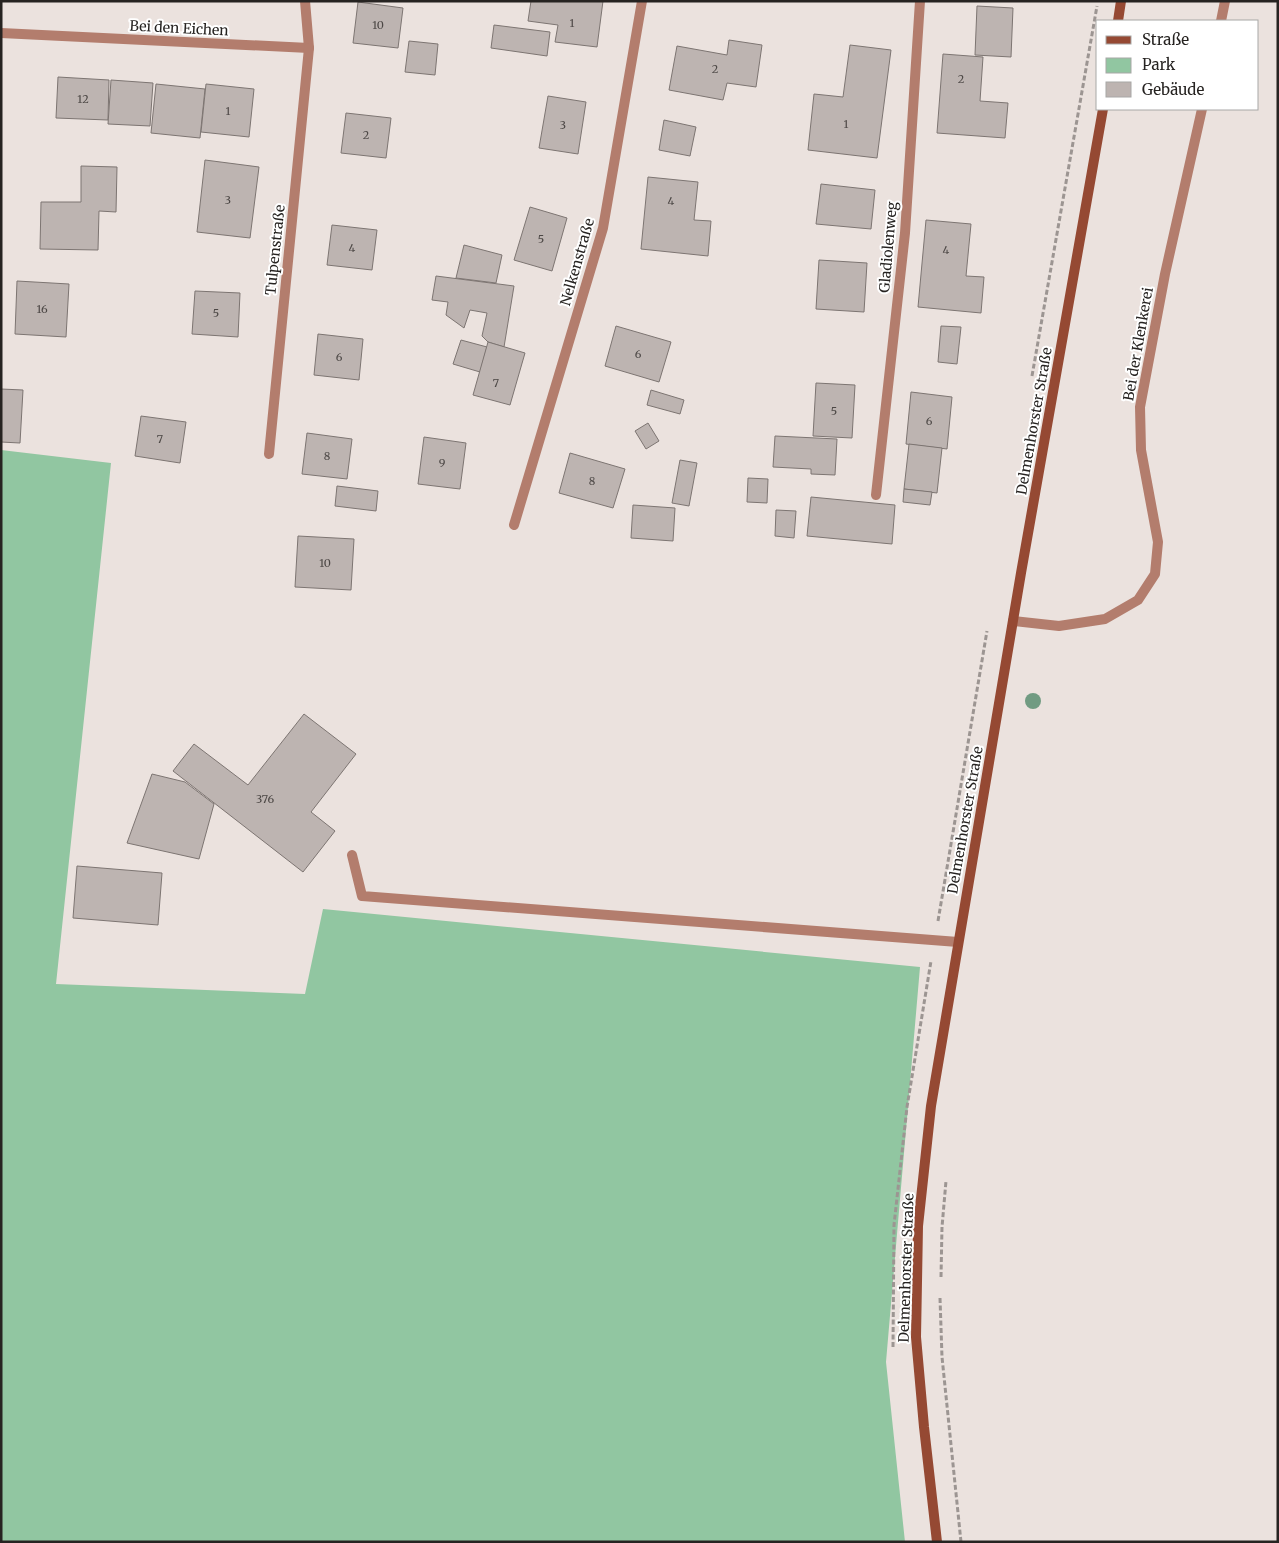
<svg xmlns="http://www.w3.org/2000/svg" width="1279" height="1543" viewBox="0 0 1279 1543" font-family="Merriweather,serif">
<rect width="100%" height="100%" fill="#ebe2de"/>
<polygon fill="#91c6a1" points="1,450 111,463 56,984 305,994 323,909 920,967 886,1362 905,1542 1,1542"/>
<g fill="#bdb4b1" stroke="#7d7572">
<polygon points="531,1 603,1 597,47 555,42 558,25 528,21"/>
<polygon points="358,2 403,8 398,48 353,43"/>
<polygon points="977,6 1013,8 1011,57 975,55"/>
<polygon points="494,25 550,32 547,56 491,48"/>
<polygon points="729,40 762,45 756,87 727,83 723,100 669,90 677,46 727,55"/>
<polygon points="409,41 438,44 435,75 405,72"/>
<polygon points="850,45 891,50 877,158 808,150 814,94 843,97"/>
<polygon points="943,54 983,57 980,101 1008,103 1005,138 937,133"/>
<polygon points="58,77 109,80 108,120 56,118"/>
<polygon points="111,80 153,83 150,126 108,124"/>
<polygon points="156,84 205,89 200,138 151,133"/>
<polygon points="206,84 254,89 249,137 201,132"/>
<polygon points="548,96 586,102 578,154 539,148"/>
<polygon points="346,113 391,118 386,158 341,153"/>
<polygon points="664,120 696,127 690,156 659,150"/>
<polygon points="205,160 259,167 250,238 197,232"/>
<polygon points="81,166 117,167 116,212 99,211 98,250 40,249 41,202 81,202"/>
<polygon points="648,177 698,182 694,220 711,221 708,256 641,249"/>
<polygon points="821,184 875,190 871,229 816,224"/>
<polygon points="530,207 567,218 552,271 514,260"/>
<polygon points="926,220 971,224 966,276 984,277 981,313 918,307"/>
<polygon points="332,225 377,230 372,270 327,265"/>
<polygon points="464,245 502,255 496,283 456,278"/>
<polygon points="819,260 867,263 864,312 816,309"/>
<polygon points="436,276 514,286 504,347 488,342 482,336 487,313 470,310 464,328 446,315 448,302 432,300"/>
<polygon points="17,281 69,284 66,337 15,334"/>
<polygon points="195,291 240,293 238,337 192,334"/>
<polygon points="616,326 671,342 659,382 605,366"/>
<polygon points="941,326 961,327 957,364 938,362"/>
<polygon points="318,334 363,339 359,380 314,375"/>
<polygon points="461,340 487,347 480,372 453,364"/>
<polygon points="488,342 525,353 510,405 473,395"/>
<polygon points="816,383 855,385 852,438 813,436"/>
<polygon points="1,389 23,390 20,443 1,442"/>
<polygon points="651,390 684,400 680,414 647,405"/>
<polygon points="911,392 952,397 947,449 906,444"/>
<polygon points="141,416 186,422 180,463 135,456"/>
<polygon points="648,423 659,441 646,449 635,431"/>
<polygon points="307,433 352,439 347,479 302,474"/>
<polygon points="775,436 837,439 835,475 811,474 811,469 773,467"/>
<polygon points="424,437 466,443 460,489 418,484"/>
<polygon points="909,444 942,448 937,493 904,489"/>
<polygon points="570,453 625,469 613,508 559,493"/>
<polygon points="680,460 697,463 689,506 672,503"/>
<polygon points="748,478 768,479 767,503 747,502"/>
<polygon points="337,486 378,491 376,511 335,506"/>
<polygon points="904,489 932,492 930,505 903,502"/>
<polygon points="811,497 895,505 892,544 807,536"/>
<polygon points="633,505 675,508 673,541 631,538"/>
<polygon points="776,510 796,511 794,538 775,536"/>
<polygon points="298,536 354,539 351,590 295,587"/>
<polygon points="304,714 356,754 311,812 335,831 303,872 173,771 194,744 248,785"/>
<polygon points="152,774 185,782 214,804 199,859 127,843"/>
<polygon points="77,866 162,873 158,925 73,918"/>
</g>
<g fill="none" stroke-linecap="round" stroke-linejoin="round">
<g stroke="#9c9592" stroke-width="3" stroke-dasharray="5 2.5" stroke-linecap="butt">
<polyline points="1032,376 1097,6"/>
<polyline points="938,921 987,631"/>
<polyline points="941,1277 942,1227 946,1181"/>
<polyline points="940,1298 942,1357 961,1542"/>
<polyline points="893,1347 894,1225 907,1107 931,961"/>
</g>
<polyline stroke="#b37d6d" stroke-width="10" points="352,855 362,896 958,942"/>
<g stroke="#b37d6d" stroke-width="10">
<polyline points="1221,21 1225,1"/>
<polyline points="1,33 309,48 305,1"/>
<polyline points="269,454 309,48"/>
<polyline points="876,495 905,233 920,1"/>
<polyline points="514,525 603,228 642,1"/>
<polyline points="1013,621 1059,626 1105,619 1138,600 1155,574 1158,542 1141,450 1140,407 1165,274 1202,109"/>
</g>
<g stroke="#954933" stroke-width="10">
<polyline points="1118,21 1121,1"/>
<polyline points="937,1542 924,1427 916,1337 918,1226 931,1106 1021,573 1103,109"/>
</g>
</g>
<circle fill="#719b82" cx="1033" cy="701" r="8"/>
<g text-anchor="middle" stroke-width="4" stroke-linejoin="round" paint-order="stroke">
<g font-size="11" fill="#4c4745">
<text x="572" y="27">1</text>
<text x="378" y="29">10</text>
<text x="715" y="73">2</text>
<text x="961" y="83">2</text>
<text x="83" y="103">12</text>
<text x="228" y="115">1</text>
<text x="846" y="128">1</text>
<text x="563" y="129">3</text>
<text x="366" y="139">2</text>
<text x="228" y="204">3</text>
<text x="671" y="205">4</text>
<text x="541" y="243">5</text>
<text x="352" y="252">4</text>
<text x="946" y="254">4</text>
<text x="42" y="313">16</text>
<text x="216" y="317">5</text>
<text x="638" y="358">6</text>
<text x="339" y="361">6</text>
<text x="496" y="387">7</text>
<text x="834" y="415">5</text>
<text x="929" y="425">6</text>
<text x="160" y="443">7</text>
<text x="327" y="460">8</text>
<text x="442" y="467">9</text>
<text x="592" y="485">8</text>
<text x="325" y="567">10</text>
<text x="265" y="803">376</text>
</g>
<g font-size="14" fill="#262321" stroke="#fff">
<text transform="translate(179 28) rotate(3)" y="5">Bei den Eichen</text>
<text transform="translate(888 247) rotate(-85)" y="5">Gladiolenweg</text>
<text transform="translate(275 250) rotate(-84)" y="5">Tulpenstraße</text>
<text transform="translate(577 262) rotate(-74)" y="5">Nelkenstraße</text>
<text transform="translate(1138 344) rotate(-80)" y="5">Bei der Klenkerei</text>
<text transform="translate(1034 421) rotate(-80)" y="5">Delmenhorster Straße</text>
<text transform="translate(965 820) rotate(-80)" y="5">Delmenhorster Straße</text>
<text transform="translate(906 1268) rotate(-88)" y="5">Delmenhorster Straße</text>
</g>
</g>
<rect width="1279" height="1543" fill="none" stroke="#262321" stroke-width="5"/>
<rect x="1096" y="20" width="162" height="90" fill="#ffffff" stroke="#a8a7a6"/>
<rect x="1106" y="36" width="25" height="8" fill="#954933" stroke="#a8a7a6"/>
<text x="1142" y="45" font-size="15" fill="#262321">Straße</text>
<rect x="1106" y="58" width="25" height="15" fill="#91c6a1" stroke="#a8a7a6"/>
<text x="1142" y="70" font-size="15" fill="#262321">Park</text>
<rect x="1106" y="82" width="25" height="15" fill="#bdb4b1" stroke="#a8a7a6"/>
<text x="1142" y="95" font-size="15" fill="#262321">Gebäude</text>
</svg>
